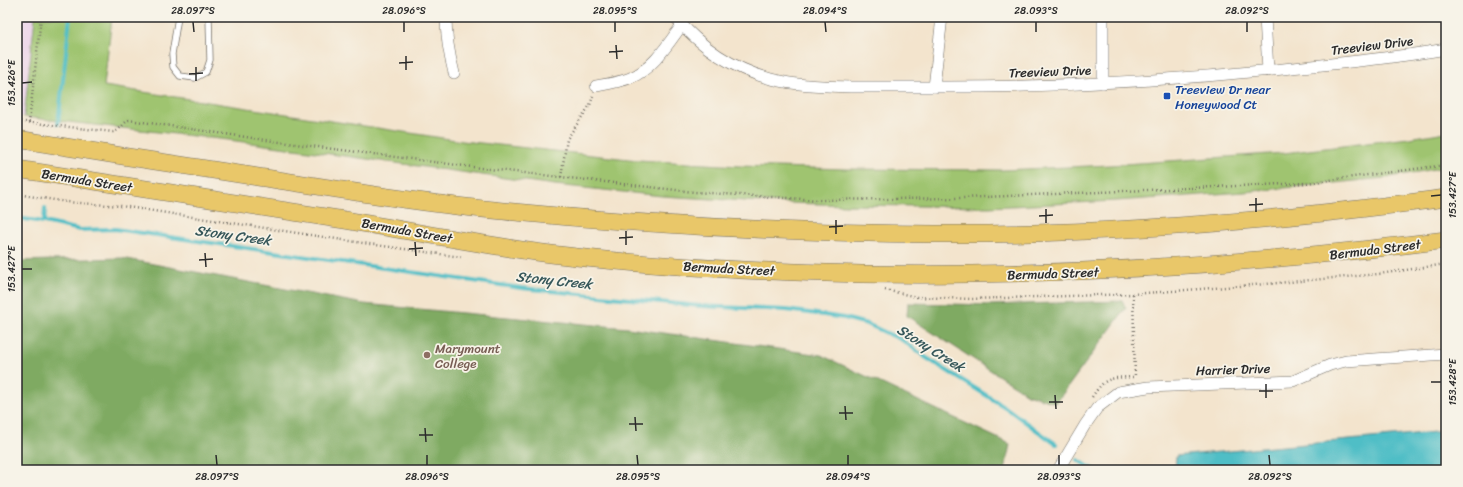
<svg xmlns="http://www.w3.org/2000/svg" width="1463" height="487" viewBox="0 0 1463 487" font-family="Sriracha,sans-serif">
<rect width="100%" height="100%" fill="#f7f3e8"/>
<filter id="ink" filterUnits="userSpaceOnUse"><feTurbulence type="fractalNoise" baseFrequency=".025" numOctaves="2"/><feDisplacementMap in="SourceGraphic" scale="8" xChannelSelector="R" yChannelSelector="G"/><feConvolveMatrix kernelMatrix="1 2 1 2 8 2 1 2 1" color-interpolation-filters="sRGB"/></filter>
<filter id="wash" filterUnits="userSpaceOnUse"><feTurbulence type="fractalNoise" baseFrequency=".012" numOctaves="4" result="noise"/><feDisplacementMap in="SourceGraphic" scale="16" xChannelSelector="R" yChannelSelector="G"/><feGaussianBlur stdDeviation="0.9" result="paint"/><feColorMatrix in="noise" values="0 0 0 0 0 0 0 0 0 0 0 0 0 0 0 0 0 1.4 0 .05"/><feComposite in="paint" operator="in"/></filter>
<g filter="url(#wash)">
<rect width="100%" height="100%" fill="#f3e4cd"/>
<polygon fill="#ebd1eb" points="17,17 35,17 24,117 17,115"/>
<polygon fill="#9fc46f" stroke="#65784d" points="35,17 112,17 104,86 462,141 638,160 739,166 847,169 1004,170 1110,165 1284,153 1409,138 1446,132 1446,167 1384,178 1244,192 1116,201 989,207 847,205 763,202 662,196 555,185 229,140 24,117"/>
<g fill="#7faa62" stroke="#556a46">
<polygon points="122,258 364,304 628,328 821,355 1010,444 1005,470 17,470 17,261"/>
<polygon points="1122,301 1126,308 1056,403 1027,394 907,316 908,303 990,305"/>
</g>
<polygon fill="#4fbec6" stroke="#3d7478" points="1446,431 1446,470 1175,470 1176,456"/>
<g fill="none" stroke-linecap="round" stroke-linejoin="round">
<g stroke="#4fbec6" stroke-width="4">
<polyline points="58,124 70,17"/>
<polyline points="17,218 44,222 80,230 115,229 521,288 700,306 786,310 817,314 844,318 867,324 902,340 925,357 1005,407 1032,427 1056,444"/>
<polyline points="44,222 45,208"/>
<polyline points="1078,460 1094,470"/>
</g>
</g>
</g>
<g filter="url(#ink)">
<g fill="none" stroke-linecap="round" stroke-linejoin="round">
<g stroke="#716c64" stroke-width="7">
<polyline id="lane" points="178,17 172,54 173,67 180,76 195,78 206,72 210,60 209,17"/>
</g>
<g stroke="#716c64" stroke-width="12">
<g id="street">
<path d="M 446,17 C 446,37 449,54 454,73"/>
<path d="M 675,17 C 700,46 733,69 771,79 C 798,86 825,86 854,87 C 878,87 901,87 925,87 C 1048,88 1170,81 1292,68 C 1343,63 1395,58 1446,49"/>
<polyline points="1265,17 1268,71"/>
<polyline points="1103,83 1103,17"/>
<path d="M 596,86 C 607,84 620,82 630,78 C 653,69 668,44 682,25"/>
<polyline points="934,87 942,17"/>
<polyline points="1058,470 1085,425 1097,408 1118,392 1148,387 1293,381 1330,365 1346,361 1446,354"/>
</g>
</g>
<g stroke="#716c64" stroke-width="18">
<g id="primary">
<path d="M 17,139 C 95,152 174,164 252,176 C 336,189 419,203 503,211 C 646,225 791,233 935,234 C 1106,235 1277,221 1446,198"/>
<path d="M 17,169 C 124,186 231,202 338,219 C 412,231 485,246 559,255 C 660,267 761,272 862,274 C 1059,277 1250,265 1446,240"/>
</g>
</g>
<g stroke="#716c64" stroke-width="2.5" stroke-dasharray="1 3" stroke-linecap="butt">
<path d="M 17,121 L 113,132 C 120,131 123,123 129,120 L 280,142 L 480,168 L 694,192 L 819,200 L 962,198 L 1306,183 L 1446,165"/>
<polyline points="29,123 41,17"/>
<polyline points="561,177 567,139 590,105 593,96"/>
<polyline points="17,194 67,202 121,206 376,245 461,257"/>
<polyline points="885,290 917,297 972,299 1133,294 1266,284 1379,274 1446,264"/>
<polyline points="1133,294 1135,378"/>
<path d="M 1092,397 C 1105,377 1110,378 1133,377"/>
</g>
<use href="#lane" stroke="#fff" stroke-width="5.5"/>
<use href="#street" stroke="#fff" stroke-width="11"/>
<use href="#primary" stroke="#e9c769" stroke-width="17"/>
</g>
</g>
<path fill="none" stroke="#2b2b2b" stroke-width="1.5" d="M 193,22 L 194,32M 404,22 L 404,32M 615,22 L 615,32M 825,22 L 826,32M 1036,22 L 1036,32M 1247,22 L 1247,32M 616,45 L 617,59M 609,52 L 623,51M 406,56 L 406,70M 399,63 L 413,62M 196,67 L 196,81M 189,74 L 203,73M 22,83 L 32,82M 1431,196 L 1441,195M 1256,198 L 1256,212M 1249,205 L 1263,204M 1046,209 L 1046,223M 1039,216 L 1053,215M 836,220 L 836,234M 829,227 L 843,226M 626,231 L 626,245M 619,238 L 633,237M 415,242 L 416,256M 409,249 L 423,248M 205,253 L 206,267M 199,260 L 213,259M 22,269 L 32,269M 1431,382 L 1441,382M 1266,384 L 1266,398M 1259,391 L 1273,391M 1055,395 L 1056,409M 1049,402 L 1063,402M 845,406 L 846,420M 839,413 L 853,413M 635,417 L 636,431M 629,424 L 643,424M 425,428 L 426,442M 419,435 L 433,435M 216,455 L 217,465M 427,455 L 427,465M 637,455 L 638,465M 848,455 L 848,465M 1059,455 L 1059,465M 1269,455 L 1270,465"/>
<rect fill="#1a4fb4" stroke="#f7f3e8" stroke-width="1.5" x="1163" y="92" width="8" height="8" rx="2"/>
<circle fill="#8d6e63" stroke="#f7f3e8" stroke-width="1.5" cx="427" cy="355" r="4"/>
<g text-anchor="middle" stroke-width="3.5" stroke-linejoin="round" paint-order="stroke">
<g font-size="13" fill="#2b2b2b" stroke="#f7f3e8">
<text transform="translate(1372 45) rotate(-7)" y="5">Treeview Drive</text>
<text transform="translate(1050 71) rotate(-2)" y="5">Treeview Drive</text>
<text transform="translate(87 180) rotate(9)" y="5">Bermuda Street</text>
<text transform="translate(407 230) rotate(10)" y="5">Bermuda Street</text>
<text transform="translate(1375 249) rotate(-7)" y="5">Bermuda Street</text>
<text transform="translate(729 268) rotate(3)" y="5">Bermuda Street</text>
<text transform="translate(1053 273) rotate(-2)" y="5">Bermuda Street</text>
<text transform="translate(1233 369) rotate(-2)" y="5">Harrier Drive</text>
</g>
<g font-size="13" fill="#164399" stroke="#f7f3e8" text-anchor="start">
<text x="1175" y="94">Treeview Dr near<tspan x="1175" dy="15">Honeywood Ct</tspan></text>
</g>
<g font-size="13" fill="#785e54" stroke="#f7f3e8" text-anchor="start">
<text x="435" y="353">Marymount<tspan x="435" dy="15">College</tspan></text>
</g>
<g font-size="14" font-style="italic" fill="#36575a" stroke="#f7f3e8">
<text transform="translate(233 235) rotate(8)" y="5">Stony Creek</text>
<text transform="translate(554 280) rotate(6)" y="5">Stony Creek</text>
<text transform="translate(931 348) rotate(32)" y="5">Stony Creek</text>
</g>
</g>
<rect width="1463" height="487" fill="none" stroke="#f7f3e8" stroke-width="44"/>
<rect x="22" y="22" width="1419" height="443" fill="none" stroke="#2b2b2b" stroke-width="1.5"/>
<g font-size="10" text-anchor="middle" fill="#2b2b2b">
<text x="193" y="14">28.097°S</text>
<text x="404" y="14">28.096°S</text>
<text x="615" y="14">28.095°S</text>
<text x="825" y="14">28.094°S</text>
<text x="1036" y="14">28.093°S</text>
<text x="1247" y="14">28.092°S</text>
<text transform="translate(11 83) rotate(-90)" y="4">153.426°E</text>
<text transform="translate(1452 195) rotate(-90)" y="4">153.427°E</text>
<text transform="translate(11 269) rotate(-90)" y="4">153.427°E</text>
<text transform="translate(1452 382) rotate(-90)" y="4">153.428°E</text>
<text x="217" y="480">28.097°S</text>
<text x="427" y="480">28.096°S</text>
<text x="638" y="480">28.095°S</text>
<text x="848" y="480">28.094°S</text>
<text x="1059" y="480">28.093°S</text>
<text x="1270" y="480">28.092°S</text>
</g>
</svg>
